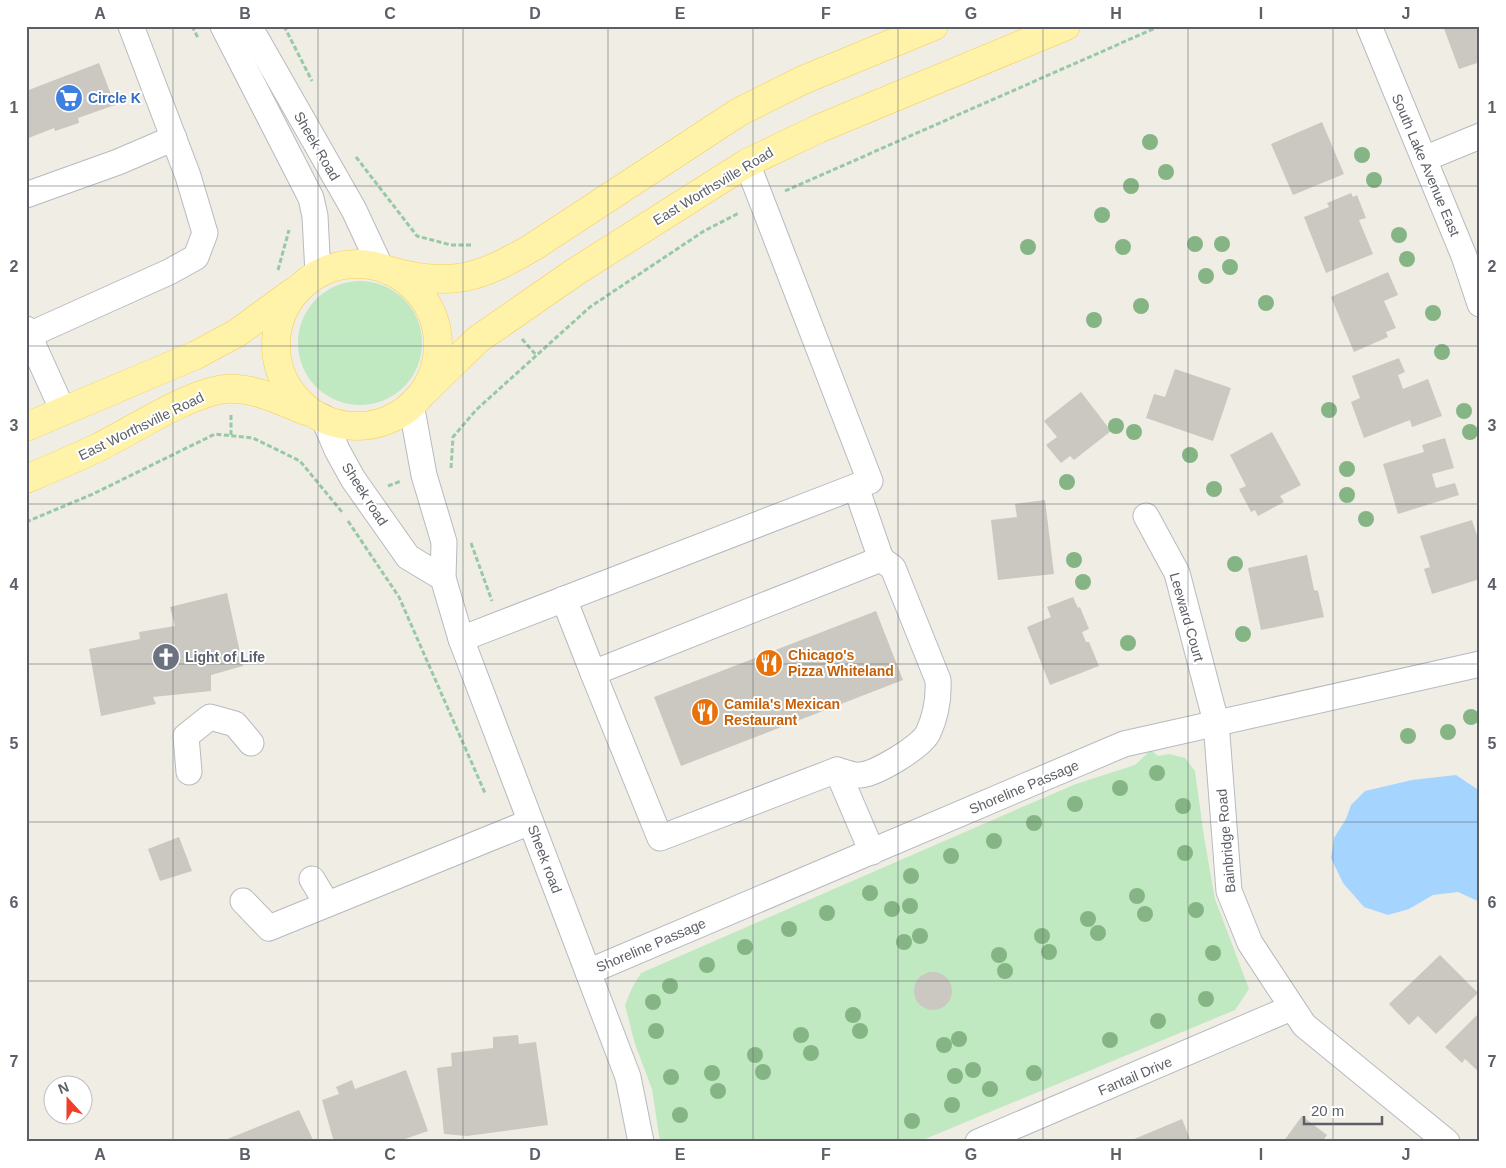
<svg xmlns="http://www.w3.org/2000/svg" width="1506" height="1168" viewBox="0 0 1506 1168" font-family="Arial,sans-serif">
<rect width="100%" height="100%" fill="#efede4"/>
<g fill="#c0e8c1">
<circle cx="360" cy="343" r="62"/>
<polygon points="1151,750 1158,756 1169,754 1185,758 1195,771 1204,837 1215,899 1249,989 1235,1010 918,1142 660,1142 652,1089 635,1044 625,1005 632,988 641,973 1011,812 1076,784 1135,765"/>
</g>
<polygon fill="#a5d5ff" points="1456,775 1480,791 1480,902 1458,892 1433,895 1409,909 1388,915 1364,907 1343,883 1331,858 1334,838 1346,819 1351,805 1365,791 1412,780"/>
<g fill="#cac8c1">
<polygon points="1443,26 1480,26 1480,62 1459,69"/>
<polygon points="99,63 115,105 78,118 79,123 55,131 54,128 26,139 26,91"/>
<polygon points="1322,122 1344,174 1293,195 1271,144"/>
<polygon points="1351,193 1353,197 1357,195 1366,218 1359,220 1373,254 1326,273 1304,217 1329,207 1327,203"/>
<polygon points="1388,272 1398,295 1384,301 1396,328 1386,332 1388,337 1354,352 1331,297"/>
<polygon points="1399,358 1405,372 1398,375 1403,389 1428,379 1442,416 1412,427 1410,420 1364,438 1351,402 1360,398 1352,376"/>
<polygon points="1175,369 1231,388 1213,441 1146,418 1154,394 1165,397"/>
<polygon points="1081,392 1111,431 1074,460 1070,456 1061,463 1046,445 1057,437 1044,421"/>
<polygon points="1272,432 1301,485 1280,496 1284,502 1258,516 1255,510 1251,512 1239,489 1246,486 1230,455"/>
<polygon points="1445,438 1454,468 1432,474 1436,488 1455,483 1459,495 1398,514 1383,464 1424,452 1422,445"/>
<polygon points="1045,500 1054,574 998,580 991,520 1017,517 1015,504"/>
<polygon points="1472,520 1480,545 1480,579 1432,594 1424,569 1430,567 1420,536"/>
<polygon points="1307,555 1314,590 1318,591 1324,617 1261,630 1248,568"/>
<polygon points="227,593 243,666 211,675 211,691 153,697 156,704 101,716 89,649 140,639 139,632 175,626 170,607"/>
<polygon points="1073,597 1078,608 1080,607 1089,629 1082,632 1086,642 1089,642 1099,666 1050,685 1027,627 1051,617 1047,607"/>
<polygon points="876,611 903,680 681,766 654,697"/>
<polygon points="179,837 192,871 160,881 148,849"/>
<polygon points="1440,955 1478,993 1436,1034 1418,1016 1409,1025 1389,1004"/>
<circle cx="933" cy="991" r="19"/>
<polygon points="1479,1013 1480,1013 1480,1073 1465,1059 1462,1063 1445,1047"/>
<polygon points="518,1035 519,1044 536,1042 548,1125 467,1136 444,1134 437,1068 452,1066 451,1053 493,1048 493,1037"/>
<polygon points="406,1070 428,1131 405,1139 405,1142 334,1142 322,1100 339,1094 336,1087 352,1080 355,1089"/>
<polygon points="299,1110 314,1142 220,1142"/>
<polygon points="1302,1116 1327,1135 1322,1142 1283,1142"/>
<polygon points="1182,1119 1191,1142 1127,1142"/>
</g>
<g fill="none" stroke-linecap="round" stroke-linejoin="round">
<g stroke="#b7babf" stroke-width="27">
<g id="minor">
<polyline points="223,26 311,198 315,216 318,274"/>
<polyline points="249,26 354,210 381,268"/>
<polyline points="1369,26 1464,256 1480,304"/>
<polyline points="1424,159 1480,136"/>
<polyline points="26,195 118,162 174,138"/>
<polyline points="26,329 63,411"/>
<polyline points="29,335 169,272 196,257 205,233 188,176 131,26"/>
<polyline points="411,404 424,475 444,542 443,578 461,639 628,1077 641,1142"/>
<polyline points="323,417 337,450 353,479 408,557 443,578"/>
<polyline points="1146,516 1177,573 1216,722 1229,891 1250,943 1304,1025 1447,1142"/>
<polyline points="564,599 593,673 881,559 856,487"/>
<polyline points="461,639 870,481 747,163"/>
<path d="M 593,673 L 660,838 L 837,770 C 844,772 853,776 860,775 C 876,774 921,747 928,733 C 936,716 939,699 938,680 L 893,568 L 881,559"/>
<polyline points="837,770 872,852"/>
<polyline points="189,772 186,736 210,717 235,724 251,743"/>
<polyline points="312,879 327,904"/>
<polyline points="243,901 269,928 530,822"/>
<polyline points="588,972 1124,744 1480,664"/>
<polyline points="978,1142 1291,1008"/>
</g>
</g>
<g stroke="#f7ce55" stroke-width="29">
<g id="major">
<circle cx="357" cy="345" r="81"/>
<path d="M 390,271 C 451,288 480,278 533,247 L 739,112 L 803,80 L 934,26"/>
<polyline points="423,393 477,340 575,272 747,163 818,129 1066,26"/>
<polyline points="26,427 196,355 237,333 293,292"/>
<path d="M 26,479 C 50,469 74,459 97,448 C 130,432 190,392 226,389 C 253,387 281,401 306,411"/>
</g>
</g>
<g stroke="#98c9a7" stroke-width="3" stroke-dasharray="5 2.5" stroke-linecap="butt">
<polyline points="192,26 198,38"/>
<polyline points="284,26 312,81"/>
<polyline points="356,157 417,236 451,245 472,245"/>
<polyline points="785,191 1160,26"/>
<polyline points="278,270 289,230"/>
<polyline points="522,339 537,356"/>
<polyline points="231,415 231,436"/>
<polyline points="451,468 453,437 476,410 590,307 704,231 739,213"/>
<polyline points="388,486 401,481"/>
<polyline points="348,521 399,597 485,793"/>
<polyline points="26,522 93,494 215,434 253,438 300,461 342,512"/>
<polyline points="471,543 492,601"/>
</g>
<use href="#minor" stroke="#fff" stroke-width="25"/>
<use href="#major" stroke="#fff3aa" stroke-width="28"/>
</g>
<g fill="#86b585">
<circle cx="1150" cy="142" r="8"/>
<circle cx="1362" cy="155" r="8"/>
<circle cx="1166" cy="172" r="8"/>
<circle cx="1374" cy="180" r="8"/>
<circle cx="1131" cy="186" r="8"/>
<circle cx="1102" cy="215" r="8"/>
<circle cx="1399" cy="235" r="8"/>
<circle cx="1195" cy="244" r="8"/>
<circle cx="1222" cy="244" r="8"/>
<circle cx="1028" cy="247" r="8"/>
<circle cx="1123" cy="247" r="8"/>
<circle cx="1407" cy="259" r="8"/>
<circle cx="1230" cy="267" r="8"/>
<circle cx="1206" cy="276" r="8"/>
<circle cx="1266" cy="303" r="8"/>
<circle cx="1141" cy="306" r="8"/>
<circle cx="1433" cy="313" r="8"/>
<circle cx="1094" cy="320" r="8"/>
<circle cx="1442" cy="352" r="8"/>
<circle cx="1329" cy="410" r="8"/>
<circle cx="1464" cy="411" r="8"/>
<circle cx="1116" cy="426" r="8"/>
<circle cx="1134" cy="432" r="8"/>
<circle cx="1470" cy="432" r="8"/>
<circle cx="1190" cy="455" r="8"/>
<circle cx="1347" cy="469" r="8"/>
<circle cx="1067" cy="482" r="8"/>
<circle cx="1214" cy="489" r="8"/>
<circle cx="1347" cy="495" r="8"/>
<circle cx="1366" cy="519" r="8"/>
<circle cx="1074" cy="560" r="8"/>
<circle cx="1235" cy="564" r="8"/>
<circle cx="1083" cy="582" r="8"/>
<circle cx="1243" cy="634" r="8"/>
<circle cx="1128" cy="643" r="8"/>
<circle cx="1471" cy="717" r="8"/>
<circle cx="1448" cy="732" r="8"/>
<circle cx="1408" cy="736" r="8"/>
<circle cx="1157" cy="773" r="8"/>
<circle cx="1120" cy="788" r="8"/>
<circle cx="1075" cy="804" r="8"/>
<circle cx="1183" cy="806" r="8"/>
<circle cx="1034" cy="823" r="8"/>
<circle cx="994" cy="841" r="8"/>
<circle cx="1185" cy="853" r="8"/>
<circle cx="951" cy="856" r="8"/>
<circle cx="911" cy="876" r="8"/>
<circle cx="870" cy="893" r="8"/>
<circle cx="1137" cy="896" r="8"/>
<circle cx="910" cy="906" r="8"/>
<circle cx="892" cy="909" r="8"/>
<circle cx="1196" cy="910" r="8"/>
<circle cx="827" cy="913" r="8"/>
<circle cx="1145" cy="914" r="8"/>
<circle cx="1088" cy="919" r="8"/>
<circle cx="789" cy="929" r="8"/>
<circle cx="1098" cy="933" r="8"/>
<circle cx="920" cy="936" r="8"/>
<circle cx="1042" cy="936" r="8"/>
<circle cx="904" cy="942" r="8"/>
<circle cx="745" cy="947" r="8"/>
<circle cx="1049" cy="952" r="8"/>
<circle cx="1213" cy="953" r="8"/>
<circle cx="999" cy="955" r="8"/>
<circle cx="707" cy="965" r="8"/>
<circle cx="1005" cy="971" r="8"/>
<circle cx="670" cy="986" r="8"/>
<circle cx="1206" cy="999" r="8"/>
<circle cx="653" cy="1002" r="8"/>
<circle cx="853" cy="1015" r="8"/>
<circle cx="1158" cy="1021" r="8"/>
<circle cx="656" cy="1031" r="8"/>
<circle cx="860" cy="1031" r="8"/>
<circle cx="801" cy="1035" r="8"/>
<circle cx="959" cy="1039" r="8"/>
<circle cx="1110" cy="1040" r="8"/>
<circle cx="944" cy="1045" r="8"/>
<circle cx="811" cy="1053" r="8"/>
<circle cx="755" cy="1055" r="8"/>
<circle cx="973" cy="1070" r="8"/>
<circle cx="763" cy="1072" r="8"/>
<circle cx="712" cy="1073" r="8"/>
<circle cx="1034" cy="1073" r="8"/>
<circle cx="955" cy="1076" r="8"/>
<circle cx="671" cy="1077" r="8"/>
<circle cx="990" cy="1089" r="8"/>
<circle cx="718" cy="1091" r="8"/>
<circle cx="952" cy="1105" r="8"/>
<circle cx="680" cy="1115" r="8"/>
<circle cx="912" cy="1121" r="8"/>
</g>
<path fill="none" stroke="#5c6066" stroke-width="1" stroke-opacity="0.55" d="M 173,26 L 173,1142M 318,26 L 318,1142M 463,26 L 463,1142M 608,26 L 608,1142M 753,26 L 753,1142M 898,26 L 898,1142M 1043,26 L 1043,1142M 1188,26 L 1188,1142M 1333,26 L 1333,1142M 26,186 L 1480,186M 26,346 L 1480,346M 26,504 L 1480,504M 26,664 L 1480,664M 26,822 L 1480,822M 26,981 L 1480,981"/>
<defs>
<g id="supermarket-disc" transform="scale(1.4375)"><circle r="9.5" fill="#3f7fe0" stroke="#fff"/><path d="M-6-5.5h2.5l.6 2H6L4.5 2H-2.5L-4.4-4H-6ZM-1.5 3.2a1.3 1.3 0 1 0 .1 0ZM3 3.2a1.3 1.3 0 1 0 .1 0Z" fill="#fff"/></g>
<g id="church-disc" transform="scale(1.4375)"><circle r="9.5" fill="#6b7280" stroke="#fff"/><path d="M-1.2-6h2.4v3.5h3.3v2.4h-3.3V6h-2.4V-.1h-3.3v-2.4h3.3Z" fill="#fff"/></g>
<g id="restaurant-disc" transform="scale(1.4375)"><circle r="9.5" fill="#e8710a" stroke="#fff"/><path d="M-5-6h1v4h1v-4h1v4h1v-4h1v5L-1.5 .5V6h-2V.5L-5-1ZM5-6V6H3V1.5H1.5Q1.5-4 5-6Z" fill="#fff"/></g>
</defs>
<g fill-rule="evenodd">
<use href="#supermarket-disc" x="69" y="98"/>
<use href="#church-disc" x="166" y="657"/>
<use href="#restaurant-disc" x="769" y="663"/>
<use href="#restaurant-disc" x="705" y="712"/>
</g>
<g text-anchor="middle" stroke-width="4" stroke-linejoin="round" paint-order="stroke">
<g font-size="14" font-weight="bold" fill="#366cbe" stroke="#fff" text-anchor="start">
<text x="88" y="103">Circle K</text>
</g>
<g font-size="14" fill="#5c6066" stroke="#fff">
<text transform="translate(317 146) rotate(60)" y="5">Sheek Road</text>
<text transform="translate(1426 165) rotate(67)" y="5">South Lake Avenue East</text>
<text transform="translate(713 186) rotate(-31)" y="5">East Worthsville Road</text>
<text transform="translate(141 426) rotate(-26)" y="5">East Worthsville Road</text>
<text transform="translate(365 494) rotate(57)" y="5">Sheek road</text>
<text transform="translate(1187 617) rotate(74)" y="5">Leeward Court</text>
<text transform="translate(1024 787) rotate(-23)" y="5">Shoreline Passage</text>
<text transform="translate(1226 841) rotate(-95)" y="5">Bainbridge Road</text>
<text transform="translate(545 859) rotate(69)" y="5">Sheek road</text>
<text transform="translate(651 945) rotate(-23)" y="5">Shoreline Passage</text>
<text transform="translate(1135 1076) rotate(-23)" y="5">Fantail Drive</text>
</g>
<g font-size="14" font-weight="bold" fill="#c56008" stroke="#fff" text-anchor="start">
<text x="788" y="660">Chicago's<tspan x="788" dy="16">Pizza Whiteland</tspan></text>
<text x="724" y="709">Camila's Mexican<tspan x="724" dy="16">Restaurant</tspan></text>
</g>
<g font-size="14" font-weight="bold" fill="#5b616d" stroke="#fff" text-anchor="start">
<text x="185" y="662">Light of Life</text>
</g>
</g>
<rect width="1506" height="1168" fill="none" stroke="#ffffff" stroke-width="55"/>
<g transform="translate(68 1100) rotate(339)"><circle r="24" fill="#ffffff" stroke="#bebfc2"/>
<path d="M0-4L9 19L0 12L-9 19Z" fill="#f03e29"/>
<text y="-8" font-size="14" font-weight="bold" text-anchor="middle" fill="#5c6066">N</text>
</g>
<path d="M1304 1116v8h78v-8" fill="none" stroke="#5c6066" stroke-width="2.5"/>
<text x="1311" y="1116" font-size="15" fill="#5c6066" stroke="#ffffff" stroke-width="4" paint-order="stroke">20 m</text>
<rect x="28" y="28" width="1450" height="1112" fill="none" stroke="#5c6066" stroke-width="2"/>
<g font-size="16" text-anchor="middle" font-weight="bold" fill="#5c6066">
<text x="100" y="19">A</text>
<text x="245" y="19">B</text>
<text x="390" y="19">C</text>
<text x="535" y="19">D</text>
<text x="680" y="19">E</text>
<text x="826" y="19">F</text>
<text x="971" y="19">G</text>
<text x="1116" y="19">H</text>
<text x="1261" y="19">I</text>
<text x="1406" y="19">J</text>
<text x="14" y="113">1</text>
<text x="1492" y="113">1</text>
<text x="14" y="272">2</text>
<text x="1492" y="272">2</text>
<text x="14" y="431">3</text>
<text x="1492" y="431">3</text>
<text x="14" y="590">4</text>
<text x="1492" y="590">4</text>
<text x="14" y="749">5</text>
<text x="1492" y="749">5</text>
<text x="14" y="908">6</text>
<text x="1492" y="908">6</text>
<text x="14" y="1067">7</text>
<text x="1492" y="1067">7</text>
<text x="100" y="1160">A</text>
<text x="245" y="1160">B</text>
<text x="390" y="1160">C</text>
<text x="535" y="1160">D</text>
<text x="680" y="1160">E</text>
<text x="826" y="1160">F</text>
<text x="971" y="1160">G</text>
<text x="1116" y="1160">H</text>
<text x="1261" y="1160">I</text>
<text x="1406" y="1160">J</text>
</g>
</svg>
